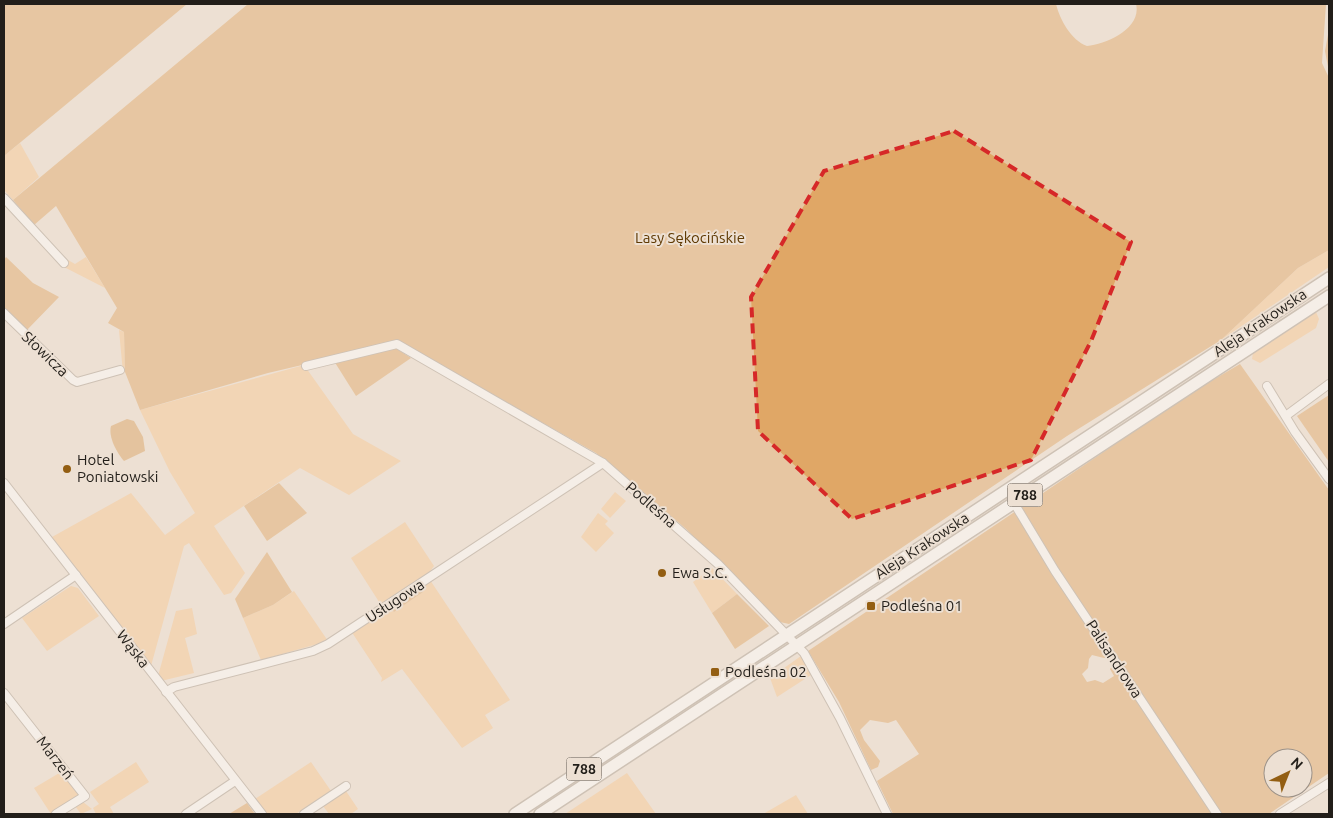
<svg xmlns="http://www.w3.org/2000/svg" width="1333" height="818" viewBox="0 0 1333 818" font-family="Ubuntu,sans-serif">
<rect width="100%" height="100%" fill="#ede0d3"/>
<g fill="#f8c791">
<polygon points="20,143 39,177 13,200 4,190 4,156"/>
<polygon points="1329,250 1329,267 1221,340 1298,268"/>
<polygon points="86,257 105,288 64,267 68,260 75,264"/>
<polygon points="1316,312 1319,319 1316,328 1260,363 1252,359 1253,353"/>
<polygon points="119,330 124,332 125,372 123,373"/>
<polygon points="304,365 353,434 401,461 349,495 300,468 214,526 245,573 231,593 224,595 189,543 184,546 151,666 52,537 131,493 165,535 195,513 170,472 140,410"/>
<polygon points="615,492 626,501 610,518 601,509"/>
<polygon points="598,513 608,521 605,524 614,533 596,552 581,537"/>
<polygon points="405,522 434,566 429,573 381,605 351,558"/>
<polygon points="712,568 737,594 712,613 693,582"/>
<polygon points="430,580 510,700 485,715 493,728 462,748 402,669 381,682 382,678 353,634 349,633 390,608 394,612 423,592 420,587"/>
<polygon points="71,586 78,588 99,616 47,651 22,618"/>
<polygon points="294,591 328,641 261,660 243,618 273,605"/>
<polygon points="192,608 197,634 185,638 194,673 161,681 158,676 176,611"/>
<polygon points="801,656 811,675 777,697 770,678"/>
<polygon points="136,762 149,782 110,807 114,814 96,814 93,808 99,804 90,792"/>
<polygon points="311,762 331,791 296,814 267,814 255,799"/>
<polygon points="61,772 80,795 51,814 34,788"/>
<polygon points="627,773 656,814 565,814"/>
<polygon points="346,791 358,809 351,814 329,814 323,806"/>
<polygon points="796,795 808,814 763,814"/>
<polygon points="83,802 92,809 81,814 75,806"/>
</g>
<g fill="#e0a766" fill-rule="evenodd">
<polygon points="4,4 187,4 4,156"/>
<path d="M 248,4 L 1056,4 C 1060,20 1071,40 1087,46 C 1107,44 1142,28 1136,4 L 1326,4 L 1322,63 L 1329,78 L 1329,250 L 1298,268 L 1221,340 L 1067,436 L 789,624 L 780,622 L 685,528 L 596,453 L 400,342 L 268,373 L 140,410 L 125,372 L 124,332 L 108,323 L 117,308 L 56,206 L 34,225 L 13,200 Z"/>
<polygon points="1329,29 1329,72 1325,51"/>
<polygon points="6,257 33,283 59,297 26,331 4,309 4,260"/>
<polygon points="394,347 411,358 356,396 334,361"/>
<path d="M 1240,364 L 1329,490 L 1329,773 L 1269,814 L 1222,814 L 1059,573 L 1021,508 L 1189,394 ZM 1273,758 L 1303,758 L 1303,788 L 1273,788 Z"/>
<polygon points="1329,395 1329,462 1297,416"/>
<polygon points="279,483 307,513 267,541 244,506"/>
<polygon points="1016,511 1109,657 1104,658 1092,655 1089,659 1088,668 1082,674 1087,682 1095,680 1103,683 1114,676 1110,669 1114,664 1212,814 893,814 877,781 919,754 896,720 888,723 870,720 860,730 864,740 880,761 878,767 871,770 839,702 808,651"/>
<polygon points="267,552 292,592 273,605 243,618 235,599"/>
<polygon points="420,587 423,592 394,612 390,608"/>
<polygon points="737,594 769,626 735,649 712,613"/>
<polygon points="247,803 255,814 229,814"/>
</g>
<path fill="#d9a05e" d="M 127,419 L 134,421 L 143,437 L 145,451 L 124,461 C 117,453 108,437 111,426 Z"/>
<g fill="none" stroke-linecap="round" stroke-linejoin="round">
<g stroke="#a99d90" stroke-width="10">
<g id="minor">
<polyline points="4,198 64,263"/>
<polyline points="4,313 73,380 77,382 120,370"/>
<polyline points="306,366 397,344 603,463 718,564 804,653 840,718 887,814"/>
<polyline points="1267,386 1295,432 1329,479"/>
<polyline points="1287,415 1329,384"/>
<polyline points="4,483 262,814"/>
<polyline points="1014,503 1055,571 1217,814"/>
<polyline points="4,624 76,575"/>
<polyline points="166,692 174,687 313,651 328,644 603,463"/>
<polyline points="4,693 85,796 56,814"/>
<polyline points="186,814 235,781"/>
<polyline points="304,814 346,786"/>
<polyline points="1280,814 1329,783"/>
</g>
</g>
<g stroke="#a99d90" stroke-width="14">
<g id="primary">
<polyline points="515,814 1329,278"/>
<polyline points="540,814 1329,296"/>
</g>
</g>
<use href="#minor" stroke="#fff" stroke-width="8"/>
<use href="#primary" stroke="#fff" stroke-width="11"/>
</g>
<path d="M0 0H1333V818H0ZM 954,131 L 1131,242 L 1091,341 L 1031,460 L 852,519 L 758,431 L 751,297 L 824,171 Z" fill="#ede0d3" fill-opacity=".55" fill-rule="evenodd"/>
<path fill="none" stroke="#d62828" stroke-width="4" stroke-dasharray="10 6" stroke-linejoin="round" d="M 954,131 L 1131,242 L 1091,341 L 1031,460 L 852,519 L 758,431 L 751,297 L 824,171 Z"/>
<g fill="#935e12" stroke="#ede0d3" stroke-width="2">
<circle cx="67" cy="469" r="5"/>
<circle cx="662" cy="573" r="5"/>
<rect x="866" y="601" width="10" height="10" rx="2.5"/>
<rect x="710" y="667" width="10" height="10" rx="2.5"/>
</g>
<g text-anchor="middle" stroke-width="4" stroke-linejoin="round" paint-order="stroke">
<g fill="#ede0d3" stroke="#5f5851" stroke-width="1">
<rect x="1007.5" y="483.5" width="35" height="23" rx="4"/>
<rect x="566.5" y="757.5" width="35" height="23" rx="4"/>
</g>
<g font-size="14" font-weight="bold" fill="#221e19">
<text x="1025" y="500">788</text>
<text x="584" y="774">788</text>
</g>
<g font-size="15" fill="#5f3902" stroke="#ede0d3">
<text x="690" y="243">Lasy Sękocińskie</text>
</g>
<g font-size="15" fill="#221e19" stroke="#ede0d3">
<text transform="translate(1260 323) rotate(-34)" y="5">Aleja Krakowska</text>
<text transform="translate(45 354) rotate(44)" y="5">Słowicza</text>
<text transform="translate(651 505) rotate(41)" y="5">Podleśna</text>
<text transform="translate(922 546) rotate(-33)" y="5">Aleja Krakowska</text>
<text transform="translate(395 601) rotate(-33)" y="5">Usługowa</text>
<text transform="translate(133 649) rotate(52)" y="5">Wąska</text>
<text transform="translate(1114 659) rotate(57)" y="5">Palisandrowa</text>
<text transform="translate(55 758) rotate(52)" y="5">Marzeń</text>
</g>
<g font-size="15" fill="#221e19" stroke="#ede0d3" text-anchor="start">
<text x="77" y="465">Hotel<tspan x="77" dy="17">Poniatowski</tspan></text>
<text x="672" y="578">Ewa S.C.</text>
<text x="881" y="611">Podleśna 01</text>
<text x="725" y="677">Podleśna 02</text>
</g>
</g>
<rect width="1333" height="818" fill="none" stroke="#221e19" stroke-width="10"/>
<g transform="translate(1288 773) rotate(43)"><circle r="24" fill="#ede0d3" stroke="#9c9289"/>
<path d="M0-4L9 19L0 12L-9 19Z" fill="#935e12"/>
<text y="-8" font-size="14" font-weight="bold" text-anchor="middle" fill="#221e19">N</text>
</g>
</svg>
